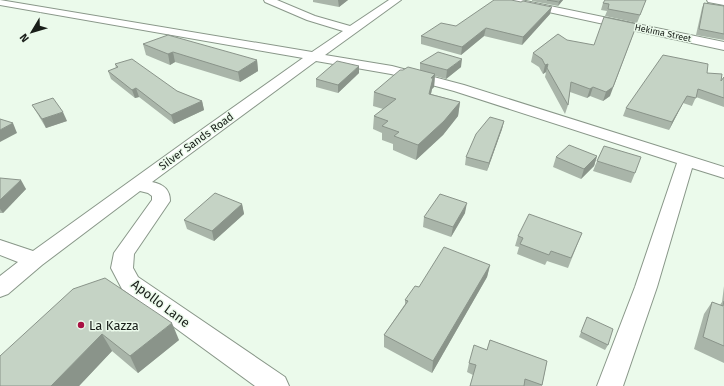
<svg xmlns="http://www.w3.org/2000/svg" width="724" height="386" viewBox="0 0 724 386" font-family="'Fira Sans',sans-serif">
<rect width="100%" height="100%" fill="#ebfaeb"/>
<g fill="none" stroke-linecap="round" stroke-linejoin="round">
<g stroke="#899789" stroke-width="2">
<g id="minor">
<path d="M 0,0 L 312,52 L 343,31 L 307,20 L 265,2 L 264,0 L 277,0 L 315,16 L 350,26 L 389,0 L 401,0 L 325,55 L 392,66 L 464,85 L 724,167 L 724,178 L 692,168 L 657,287 L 623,386 L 597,386 L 635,287 L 677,163 L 454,91 L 391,74 L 316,61 L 152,182 C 163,184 170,189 170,201 L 134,254 L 133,268 L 138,277 L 285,377 L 289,386 L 255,386 L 122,289 L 111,268 L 114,253 L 152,200 L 152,196 L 148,193 L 140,191 L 42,265 L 8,294 L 0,297 L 0,276 L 18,262 L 0,255 L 0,240 L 33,251 L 204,128 L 303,58 L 0,5 Z"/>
<polygon points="502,0 521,0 724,42 724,50 507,3"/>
<polygon points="707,0 724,0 724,5 708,2"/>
</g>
</g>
<use href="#minor" fill="#fff" fill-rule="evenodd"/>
</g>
<g fill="#a9b5a9">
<polygon points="313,0 348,0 339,7 313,2"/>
<polygon points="532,0 563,0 558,6 532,1"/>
<polygon points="646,0 637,23 605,16 607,11 601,10 603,3"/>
<polygon points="704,3 724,6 724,40 696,35 702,8"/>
<polygon points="550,14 522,45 484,36 461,55 421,44 421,36 456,26"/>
<polygon points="558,34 610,96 603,101 590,96 587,98 570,92 568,105 565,114 545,77 546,72 543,74 539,67 531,62 533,53"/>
<polygon points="143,44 257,60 258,71 240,82 175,62 170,65 146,55"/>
<polygon points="420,63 461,67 446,79 435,76 434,87 432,89 431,94 460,102 458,116 443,135 416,160 393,150 393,144 382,140 382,133 373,129 374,116 383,109 373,106 374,92 403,70 420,70"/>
<polygon points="115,64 177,91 202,101 204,110 174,124 139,97 135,98 111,79 108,71 116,68"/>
<polygon points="359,73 338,93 316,87 316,79"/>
<polygon points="707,73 721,81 724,77 724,107 696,97 692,106 683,103 669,130 623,116 626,108"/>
<polygon points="32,105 67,121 46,128 37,113"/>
<polygon points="504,121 502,129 487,171 465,165 466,157"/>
<polygon points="597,156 594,166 581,179 553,167 556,157"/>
<polygon points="597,161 635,173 631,183 593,171"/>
<polygon points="0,178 26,189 3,213 0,213"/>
<polygon points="242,204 244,214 214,241 187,229 184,220"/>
<polygon points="465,213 451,237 423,227 424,217"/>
<polygon points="582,233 568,268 547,261 545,265 517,254 519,247 515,246 518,236"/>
<polygon points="490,265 487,277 432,373 384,347 384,335 405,304 405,300 419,287"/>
<polygon points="724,286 724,363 694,349 704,314 712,302 720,305 722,302"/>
<polygon points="73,289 179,340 138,373 112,351 79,386 0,386"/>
<polygon points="587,317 608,345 605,350 579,337"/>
<polygon points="490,340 547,361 542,386 470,386 473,375 467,372 469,363 487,350"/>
</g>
<g fill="#8a948a">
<polygon points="338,0 348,0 339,7"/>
<polygon points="561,0 563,0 558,6 559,2"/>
<polygon points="552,7 550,14 522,45 523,37"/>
<polygon points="637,24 610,96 603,101 606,92"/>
<polygon points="486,28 484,36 461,55 462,47"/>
<polygon points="173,52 175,62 170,65 168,54"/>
<polygon points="462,59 461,67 446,79 447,70"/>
<polygon points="257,60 258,71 240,82 238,72"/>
<polygon points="548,64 546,72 543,74 545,65"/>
<polygon points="359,66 359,73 338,93 338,85"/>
<polygon points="435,74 434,87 432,89 428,107 431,78"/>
<polygon points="593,87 590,96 587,98 590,89"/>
<polygon points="136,88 139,97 135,98 132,90"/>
<polygon points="687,96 683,103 669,130 672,122"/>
<polygon points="202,101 204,110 174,124 171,115"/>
<polygon points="460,102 458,116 443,135 416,160 418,145"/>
<polygon points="63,112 67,121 46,128 42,119"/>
<polygon points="504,121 502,129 487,171 489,163"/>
<polygon points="13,123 17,133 0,142 0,130"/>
<polygon points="597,156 594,166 581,179 584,169"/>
<polygon points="21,180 26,189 3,213 0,209 0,200"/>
<polygon points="467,203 465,213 451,237 453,227"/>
<polygon points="242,204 244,214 214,241 212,231"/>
<polygon points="490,265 487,277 432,373 433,361"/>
<polygon points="172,323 179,340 138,373 130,356"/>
<polygon points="102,334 112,351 79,386 51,386"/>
</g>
<g fill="#c5d3c5" stroke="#8a948a">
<polygon points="494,0 511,0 521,2 523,1 552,7 523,37 486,28 462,47 421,36 441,23 456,26"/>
<polygon points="547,0 561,0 559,2"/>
<polygon points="605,0 646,0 640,15 608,9 609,4 603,3"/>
<polygon points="704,3 724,6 724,34 699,29"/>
<polygon points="604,17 637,24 613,87 606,92 593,87 590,89 571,82 568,105 547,68 548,64 545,65 542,59 533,53 558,34 567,40 594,45"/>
<polygon points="168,35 257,60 238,72 173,52 168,54 143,44"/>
<polygon points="438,52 462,59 447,70 420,63"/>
<polygon points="663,55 708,64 707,73 722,74 721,81 724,77 724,98 698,89 696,98 687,96 672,122 626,108"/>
<polygon points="132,59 177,91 202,101 171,115 136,88 132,90 108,71 118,67 115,64"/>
<polygon points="337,61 359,66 338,85 316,79"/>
<polygon points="408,67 435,74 431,78 433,78 429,94 460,102 444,121 418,145 394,136 399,132 382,126 388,121 374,116 396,99 374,92 400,70 403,70"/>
<polygon points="53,98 63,112 42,119 32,105"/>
<polygon points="490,117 504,121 489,163 466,157 476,134"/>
<polygon points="0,119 13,123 0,130"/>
<polygon points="569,145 597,156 584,169 556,157"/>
<polygon points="604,146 641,157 635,173 597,161"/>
<polygon points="0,178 21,180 0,200"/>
<polygon points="215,193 242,204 212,231 184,220"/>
<polygon points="440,194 467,203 453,227 424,217"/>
<polygon points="529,214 582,233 571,258 551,251 549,255 520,244 523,238 518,236"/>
<polygon points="444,247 490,265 433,361 384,335 408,301 405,300 415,286 419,287"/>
<polygon points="105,278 172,323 130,356 102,334 51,386 0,386 0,356 73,289"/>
<polygon points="724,301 724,346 703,337 712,302 723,306"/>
<polygon points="587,317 613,329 608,345 581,332"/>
<polygon points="490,340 547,361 542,385 525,379 524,386 470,386 476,365 469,363 474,345 487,350"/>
</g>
<circle fill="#a81243" stroke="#ebfaeb" stroke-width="1.5" cx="81" cy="325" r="4"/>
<g text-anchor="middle" stroke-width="3" stroke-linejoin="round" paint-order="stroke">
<g font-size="9" fill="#191e19" stroke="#ebfaeb">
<text transform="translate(663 33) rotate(12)" y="3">Hekima Street</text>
</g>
<g font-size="11" fill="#191e19" stroke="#ebfaeb">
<text transform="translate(196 141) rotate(-36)" y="4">Silver Sands Road</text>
</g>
<g font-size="13" fill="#191e19" stroke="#ebfaeb">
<text transform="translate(161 303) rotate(37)" y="5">Apollo Lane</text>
</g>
<g font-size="13" fill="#191e19" stroke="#ebfaeb" text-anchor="start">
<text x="89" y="330">La Kazza</text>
</g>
</g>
<g transform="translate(32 32) rotate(232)" stroke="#ebfaeb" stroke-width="3" paint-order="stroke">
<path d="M0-3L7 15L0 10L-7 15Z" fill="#191e19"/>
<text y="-6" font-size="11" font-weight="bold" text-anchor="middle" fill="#191e19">N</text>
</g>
</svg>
